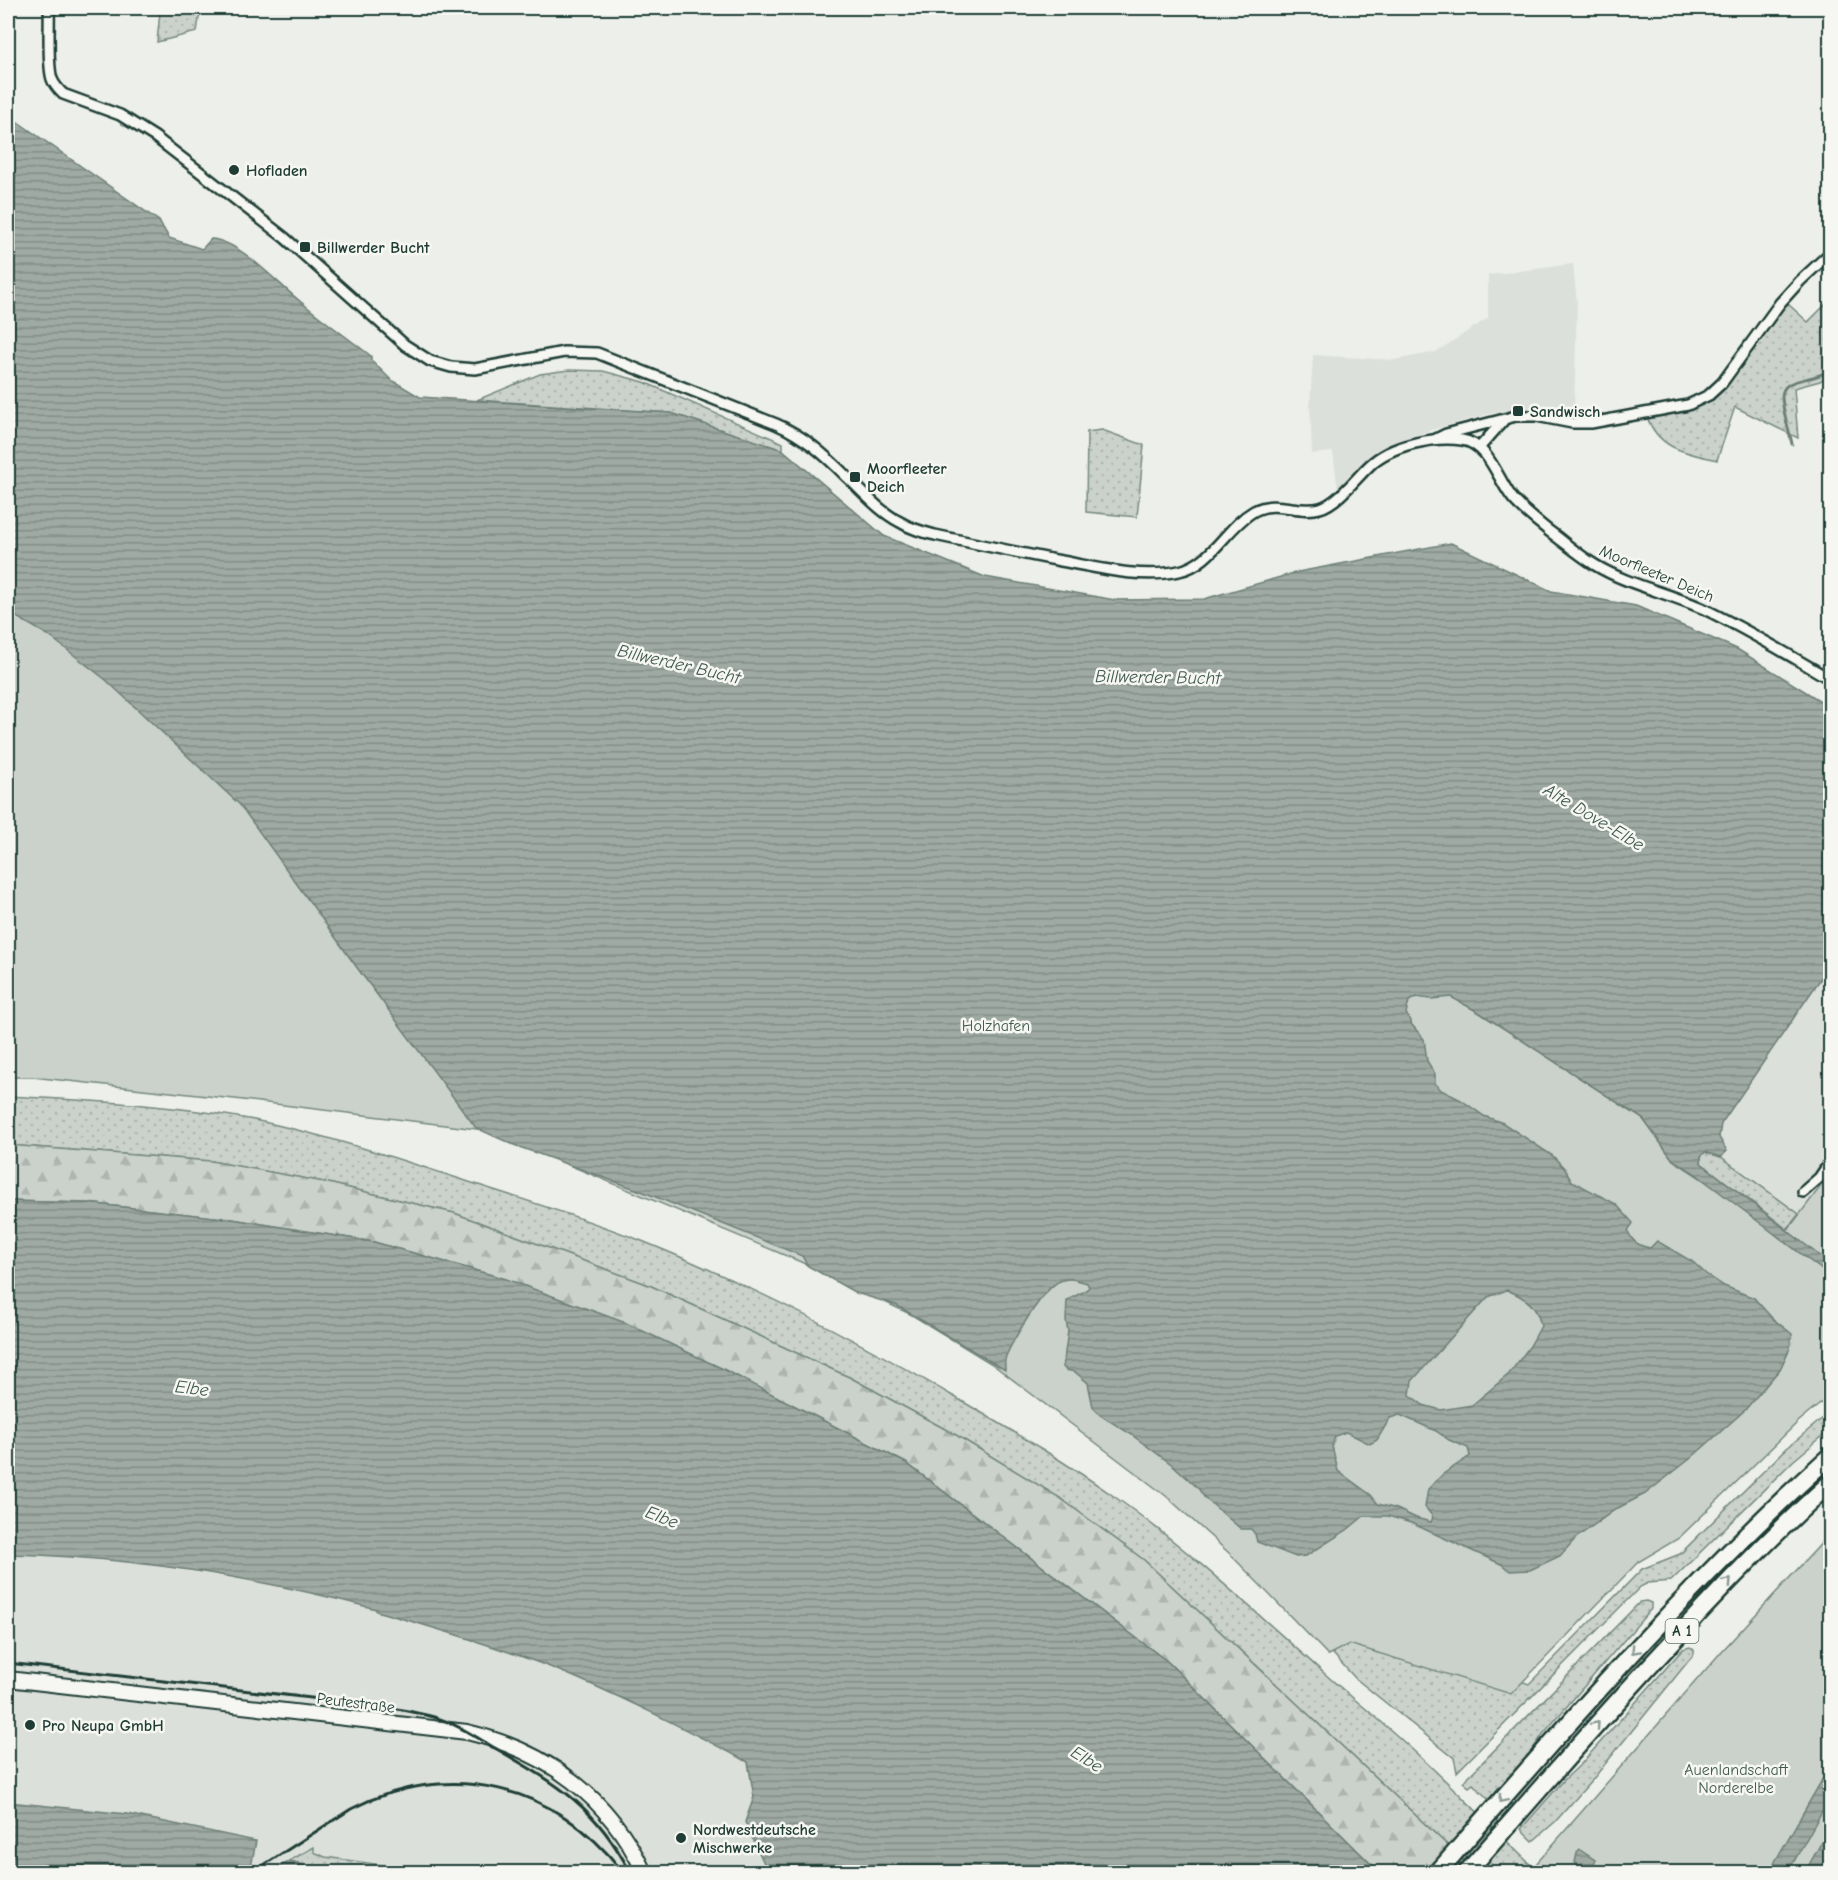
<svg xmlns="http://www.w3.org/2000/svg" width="1838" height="1880" viewBox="0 0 1838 1880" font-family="'Comic Neue',sans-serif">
<defs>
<pattern id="grass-dots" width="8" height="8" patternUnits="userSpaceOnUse" patternTransform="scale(1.5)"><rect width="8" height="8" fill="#cbd2cc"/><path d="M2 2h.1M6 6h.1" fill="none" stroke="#aeb5b0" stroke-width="1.8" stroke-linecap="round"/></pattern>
<pattern id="forest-firs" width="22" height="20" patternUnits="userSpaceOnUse" patternTransform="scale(1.5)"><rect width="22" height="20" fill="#cbd2cc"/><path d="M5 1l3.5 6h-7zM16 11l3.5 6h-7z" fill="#aeb5b0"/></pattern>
<pattern id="water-rules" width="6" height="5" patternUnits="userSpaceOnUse" patternTransform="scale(1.5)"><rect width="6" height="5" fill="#9faaa4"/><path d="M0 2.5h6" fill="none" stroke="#818c86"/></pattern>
</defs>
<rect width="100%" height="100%" fill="#edefea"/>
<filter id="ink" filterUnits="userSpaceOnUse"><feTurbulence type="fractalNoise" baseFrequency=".0167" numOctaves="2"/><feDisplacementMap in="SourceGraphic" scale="12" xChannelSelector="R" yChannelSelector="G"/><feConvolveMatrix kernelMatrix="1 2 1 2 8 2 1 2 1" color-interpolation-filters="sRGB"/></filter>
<g filter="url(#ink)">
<g fill="#dce0db">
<polygon points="1573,264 1577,303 1574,416 1527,410 1493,413 1431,430 1381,448 1366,461 1338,491 1333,452 1312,454 1310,405 1313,355 1394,360 1436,352 1488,318 1488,275"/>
<polygon points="1830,965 1830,1174 1800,1214 1721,1157 1727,1151 1719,1137 1721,1124"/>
<polygon points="8,1554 50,1555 140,1564 264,1583 318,1593 376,1609 376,1611 483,1643 550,1667 616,1696 748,1762 754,1797 745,1822 768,1872 431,1872 325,1857 314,1852 313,1849 289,1861 270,1872 243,1872 251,1867 256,1840 127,1814 8,1802"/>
</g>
<g fill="url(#grass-dots)" stroke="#758880" stroke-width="1.5">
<polygon points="59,8 249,8 200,11 197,32 157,42 160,12"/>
<path d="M 1830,300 L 1830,374 L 1820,381 L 1794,388 L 1798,438 L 1735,407 L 1717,460 C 1687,453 1659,450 1647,417 L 1688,409 L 1712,400 L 1787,303 L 1808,322 Z"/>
<polygon points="569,370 603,371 644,382 783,443 783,450 671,413 477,400 540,374"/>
<polygon points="1102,430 1144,445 1137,517 1086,512 1087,432"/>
<path d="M 8,1096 C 89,1101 173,1104 254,1120 C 326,1135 396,1158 466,1181 C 525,1200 584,1218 642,1241 C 754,1286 861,1342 965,1403 C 1016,1433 1067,1463 1115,1497 C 1190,1550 1256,1613 1325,1674 C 1351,1697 1379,1719 1405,1743 C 1451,1784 1494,1829 1538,1872 L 1476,1872 L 1144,1560 L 1060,1498 L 956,1435 L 851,1378 L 649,1285 L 454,1213 L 324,1182 L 211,1161 L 8,1145 Z"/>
<polygon points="1705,1152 1721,1157 1799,1214 1787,1229 1701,1163 1701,1156"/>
<polygon points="1830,1412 1830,1430 1793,1461 1671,1581 1648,1583 1640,1587 1457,1772 1454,1758 1355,1678 1326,1646 1377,1630 1529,1684 1642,1569 1680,1554 1787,1448"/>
<polygon points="1646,1601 1651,1603 1651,1609 1543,1734 1531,1752 1489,1800 1473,1784 1469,1787 1463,1782 1640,1602"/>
<polygon points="1690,1647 1694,1650 1694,1654 1593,1779 1555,1822 1533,1841 1521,1829 1565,1779 1581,1764 1683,1649"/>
<polygon points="314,1847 314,1852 325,1857 431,1872 313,1872 298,1863 289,1861"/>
</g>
<polygon fill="url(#forest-firs)" stroke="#758880" stroke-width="1.5" points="8,1145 211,1161 324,1182 454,1213 649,1285 851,1378 956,1435 1060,1498 1144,1560 1476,1872 1379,1872 1168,1662 906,1463 721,1368 506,1279 374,1242 232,1219 87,1203 8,1201"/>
<g fill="#cbd2cc" stroke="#758880" stroke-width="1.5">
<polygon points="8,394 1385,956 1480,1013 1643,1119 1673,1160 1743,1206 1781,1239 1830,1174 1830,1396 1799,1421 1679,1538 1638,1562 1511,1694 1349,1644 1328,1655 1229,1553 1166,1496 992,1364 912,1315 801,1262 485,1130 235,1099 32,1077 8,1077"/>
<polygon points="1830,1534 1830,1872 1529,1872 1722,1651"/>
</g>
<g fill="url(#water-rules)" stroke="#6c7e77" stroke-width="1.5" fill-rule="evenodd">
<path d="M 8,115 L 159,221 L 169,238 L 202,249 L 211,239 C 239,240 278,284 301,302 C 324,321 348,338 371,356 L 371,360 L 390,379 L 420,397 L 671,413 L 783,450 L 884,536 L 985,577 L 1115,600 L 1204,599 L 1298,572 L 1451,543 L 1551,591 L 1636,606 L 1737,649 L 1830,707 L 1830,965 L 1721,1124 L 1719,1137 L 1727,1151 L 1721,1157 L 1705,1152 L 1701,1156 L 1701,1163 L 1830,1264 L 1830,1276 L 1693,1172 L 1673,1160 L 1643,1119 L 1480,1013 L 1451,997 L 1431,999 L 1416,997 L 1409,1001 L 1406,1013 L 1412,1025 L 1424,1039 L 1427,1061 L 1435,1074 L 1435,1083 L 1441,1090 L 1461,1100 L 1484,1116 L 1503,1123 L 1553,1156 L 1565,1169 L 1572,1181 L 1616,1204 L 1633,1223 L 1628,1231 C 1632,1242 1639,1246 1650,1248 L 1657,1241 L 1693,1262 L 1706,1274 L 1724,1286 L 1754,1298 L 1772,1318 L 1792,1334 L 1790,1348 L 1780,1369 L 1745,1410 L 1690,1459 L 1645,1494 L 1616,1509 L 1576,1538 L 1560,1556 L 1530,1570 L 1510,1571 L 1501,1564 L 1411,1523 L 1388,1516 L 1364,1516 L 1347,1530 L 1306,1556 L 1296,1557 L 1257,1542 L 1255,1534 L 1251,1529 L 1241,1529 L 1204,1497 L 1198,1488 L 1174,1466 L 1129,1433 L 1100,1415 L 1093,1407 L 1088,1383 L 1075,1372 L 1066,1370 L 1063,1367 L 1068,1331 L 1066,1320 L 1067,1301 C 1074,1295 1083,1294 1089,1287 L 1087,1283 C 1077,1280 1070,1277 1060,1281 C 1044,1287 1013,1340 1006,1356 C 1004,1361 1005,1365 1005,1370 L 896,1305 L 856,1293 L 808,1266 L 802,1256 L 641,1191 L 514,1145 L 476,1128 L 358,969 L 240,805 L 106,680 L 48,635 L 8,612 ZM 1507,1290 C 1526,1298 1537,1305 1541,1326 L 1530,1346 L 1509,1374 L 1472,1405 L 1441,1410 L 1423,1405 L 1410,1395 L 1412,1381 L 1488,1297 ZM 1400,1415 L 1436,1431 L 1449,1440 L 1468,1448 L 1470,1456 L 1443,1474 L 1428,1489 L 1425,1507 L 1433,1517 L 1431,1522 L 1416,1518 L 1397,1509 L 1378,1504 L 1371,1495 L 1338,1471 L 1332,1446 L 1335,1436 L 1346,1432 L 1370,1444 L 1377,1440 L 1390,1418 Z"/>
<path d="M 8,1201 L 87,1203 L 232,1219 L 374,1242 L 506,1279 L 626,1323 L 721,1368 L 906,1463 L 1168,1662 L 1379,1872 L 768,1872 L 745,1822 L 754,1797 L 748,1762 C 683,1728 618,1694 550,1667 C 493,1645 434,1628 376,1611 L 376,1609 C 256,1577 131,1557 8,1554 Z"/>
<polygon points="1830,1766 1830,1797 1788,1872 1769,1872"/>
<polygon points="8,1802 127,1814 256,1841 251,1867 254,1872 8,1872"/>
<polygon points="1830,1827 1830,1872 1805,1872"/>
<polygon points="1580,1850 1595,1860 1595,1863 1586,1870 1575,1863 1577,1853"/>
<polygon points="289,1861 298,1863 313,1872 270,1872"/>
</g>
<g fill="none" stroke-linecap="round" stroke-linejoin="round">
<path stroke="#6c7e77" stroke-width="3" d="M 1792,444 C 1789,429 1783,413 1782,398 C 1781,374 1817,384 1830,368"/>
<g stroke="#1f3d34" stroke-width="14">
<g id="street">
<path d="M 49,8 C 50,25 47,64 52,79 C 54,85 58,89 63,94 L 120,115 L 155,137 L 285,238 L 405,345 L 430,361 L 451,367 L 475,369 L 564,352 L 597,353 L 776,424 C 804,436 825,455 847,477 C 864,493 879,511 900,522 C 911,529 923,532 935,535 C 977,544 1019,553 1061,561 C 1099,568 1141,579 1179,571 C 1212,564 1226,527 1254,511 C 1276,499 1298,514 1320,508 C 1338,503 1357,477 1370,465 C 1391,445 1434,436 1462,440 C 1490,444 1498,482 1514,500 C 1525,512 1537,521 1549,531 C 1564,542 1579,555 1595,565 C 1628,585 1669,593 1704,609 C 1748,630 1789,655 1830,679"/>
<polyline points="1436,439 1446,434 1516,416 1536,416 1572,423 1591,423 1688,405 1709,395 1722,383 1780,303 1800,281 1830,253"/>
<polyline points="1479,448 1503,421"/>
<polyline points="1803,1192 1819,1178 1830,1162"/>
</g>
</g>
<g stroke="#1f3d34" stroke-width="18">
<path id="secondary" d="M 8,1679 L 467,1732 C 547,1751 609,1797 644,1872"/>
</g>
<g stroke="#1f3d34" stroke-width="21">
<g id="highway">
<path d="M 1438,1872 C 1564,1728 1688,1584 1830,1456"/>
<path d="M 1467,1872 C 1536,1794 1604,1714 1676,1638 C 1725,1584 1776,1532 1830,1483"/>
</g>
</g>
<use href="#street" stroke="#f6f6f2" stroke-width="9"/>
<use href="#secondary" stroke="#f6f6f2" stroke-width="14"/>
<use href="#highway" stroke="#f6f6f2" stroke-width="16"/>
<g stroke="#1f3d34" stroke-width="3">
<path d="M 8,1663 L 380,1706 C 398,1709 416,1712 434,1717 C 455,1723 476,1737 495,1748 C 557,1784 596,1806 630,1872"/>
<path d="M 253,1872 L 351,1809 C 449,1759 555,1784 622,1871"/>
</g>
</g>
<defs><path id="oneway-chevron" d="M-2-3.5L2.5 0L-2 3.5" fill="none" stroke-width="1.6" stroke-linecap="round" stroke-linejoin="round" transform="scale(1.5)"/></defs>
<g stroke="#8a9a93">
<use href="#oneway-chevron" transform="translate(1728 1582) rotate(-47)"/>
<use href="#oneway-chevron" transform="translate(1635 1650) rotate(133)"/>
<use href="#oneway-chevron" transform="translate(1596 1725) rotate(-49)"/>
<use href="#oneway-chevron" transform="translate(1502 1799) rotate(131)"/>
</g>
</g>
<g fill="#1f3d34" stroke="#f6f6f2" stroke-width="2">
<circle cx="234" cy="170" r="6"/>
<rect x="299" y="241" width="12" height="12" rx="3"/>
<rect x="1512" y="405" width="12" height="12" rx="3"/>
<rect x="849" y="471" width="12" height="12" rx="3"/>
<circle cx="30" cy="1725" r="6"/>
<circle cx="681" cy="1838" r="6"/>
</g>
<g text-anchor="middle" stroke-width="5" stroke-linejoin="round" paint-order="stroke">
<rect fill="#f6f6f2" stroke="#60746d" stroke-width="1.5" x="1665.5" y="1619" width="33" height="24" rx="4.5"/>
<g font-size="15" font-weight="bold" fill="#1f3d34">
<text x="1682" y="1636">A 1</text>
</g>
<g font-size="16" font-weight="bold" fill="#1f3d34" stroke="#f6f6f2" text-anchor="start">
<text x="246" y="176">Hofladen</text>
<text x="317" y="253">Billwerder Bucht</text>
<text x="1530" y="417">Sandwisch</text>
<text x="867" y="474">Moorfleeter<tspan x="867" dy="18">Deich</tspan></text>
<text x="42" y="1731">Pro Neupa GmbH</text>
<text x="693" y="1835">Nordwestdeutsche<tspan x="693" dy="18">Mischwerke</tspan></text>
</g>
<g font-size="16" fill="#1f3d34" stroke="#f6f6f2">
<text transform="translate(1657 573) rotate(23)" y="6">Moorfleeter Deich</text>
<text transform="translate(356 1702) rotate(7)" y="6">Peutestraße</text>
</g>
<g font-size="16" fill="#415b52" stroke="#f6f6f2">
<text x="996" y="1031">Holzhafen</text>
<text x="1736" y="1775">Auenlandschaft<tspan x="1736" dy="18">Norderelbe</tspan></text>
</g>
<g font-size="18" font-style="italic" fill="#3f5850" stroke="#f6f6f2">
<text transform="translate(679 664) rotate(13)" y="6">Billwerder Bucht</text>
<text transform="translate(1158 677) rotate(1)" y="6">Billwerder Bucht</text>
<text transform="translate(1594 817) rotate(31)" y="6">Alte Dove-Elbe</text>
<text transform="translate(192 1388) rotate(7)" y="6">Elbe</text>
<text transform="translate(662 1517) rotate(21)" y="6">Elbe</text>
<text transform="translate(1087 1759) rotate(32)" y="6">Elbe</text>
</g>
</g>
<rect width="1838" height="1880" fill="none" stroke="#f6f6f2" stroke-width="30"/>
<rect x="15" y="15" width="1808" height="1850" fill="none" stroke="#1f3d34" stroke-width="2" filter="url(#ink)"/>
</svg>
